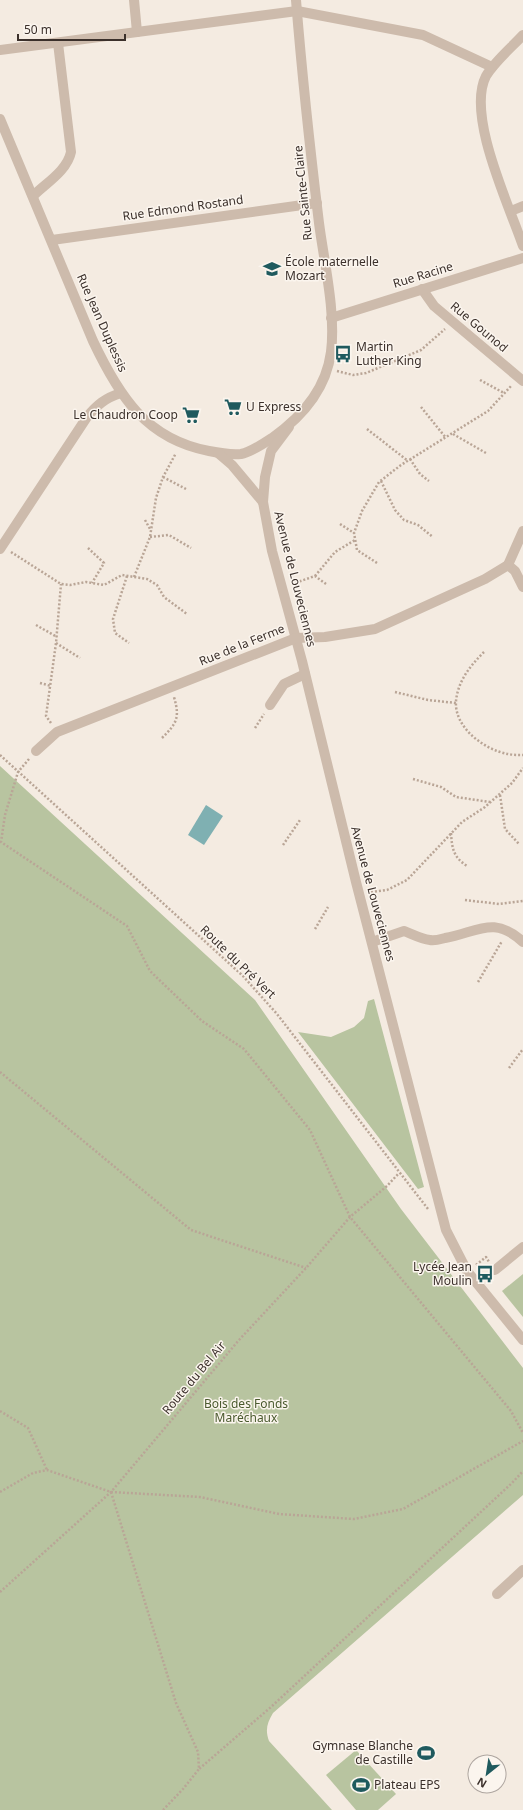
<svg xmlns="http://www.w3.org/2000/svg" width="523" height="1810" viewBox="0 0 523 1810" font-family="'Noto Sans',sans-serif">
<rect width="100%" height="100%" fill="#f4ebe1"/>
<g fill="#b8c4a0">
<path d="M 0,766 L 255,1000 L 401,1209 L 523,1368 L 523,1495 L 273,1713 C 267,1723 265,1730 269,1741 L 332,1810 L 0,1810 Z"/>
<polygon points="374,999 424,1187 418,1189 298,1032 331,1037 354,1027 364,1018 368,1001"/>
<polygon points="523,1274 523,1317 502,1291"/>
<polygon points="356,1750 396,1794 378,1810 356,1810 326,1775"/>
</g>
<polygon fill="#7fb0b2" points="206,805 223,816 204,845 188,835"/>
<g fill="none" stroke-linecap="round" stroke-linejoin="round">
<g stroke="#b9a596" stroke-width="2.5" stroke-dasharray="2 2" stroke-linecap="butt">
<polyline points="337,371 353,375 366,373 421,350 445,329"/>
<polyline points="480,380 504,393"/>
<polyline points="421,407 446,438"/>
<polyline points="367,429 408,461"/>
<polyline points="453,434 486,453"/>
<polyline points="410,459 420,474 429,481"/>
<polyline points="163,477 186,489"/>
<polyline points="381,481 395,510 404,520 418,525 433,537"/>
<polyline points="145,520 150,529"/>
<polyline points="340,524 354,533"/>
<polyline points="150,537 169,535 191,548"/>
<polyline points="88,548 104,563 92,583"/>
<polyline points="11,552 61,584 70,585 86,582 104,585 122,575 147,579 157,585 164,597 187,614"/>
<polyline points="377,563 357,550 354,533 362,511 379,482 401,465 488,411 512,385"/>
<polyline points="127,576 113,619 115,633 129,643"/>
<polyline points="315,576 335,552 355,540"/>
<polyline points="134,577 150,537 156,498 163,477 176,453"/>
<polyline points="292,584 315,576 326,584"/>
<polyline points="36,625 57,637"/>
<polyline points="56,643 80,658"/>
<path d="M 484,652 C 470,666 458,681 456,701 C 454,728 485,750 508,754 C 513,755 518,755 523,755"/>
<polyline points="40,683 51,686"/>
<polyline points="395,692 428,700 456,703"/>
<polyline points="51,723 46,716 56,643 61,584"/>
<polyline points="255,728 264,714"/>
<path d="M 162,738 C 177,723 180,718 174,697"/>
<polyline points="0,755 243,976 277,1014 428,1209"/>
<polyline points="29,759 18,772 5,815 1,842 127,926 150,971 202,1021 244,1049 310,1130 350,1217 511,1411 523,1433"/>
<polyline points="413,779 441,787 456,797 490,802"/>
<polyline points="500,795 505,829 519,844"/>
<path d="M 451,833 C 452,848 453,857 467,866"/>
<polyline points="283,845 300,820"/>
<polyline points="371,892 387,890 407,880 462,822 485,807 512,783 523,768"/>
<polyline points="465,900 499,904 523,901"/>
<polyline points="315,929 328,907"/>
<polyline points="478,982 502,941"/>
<polyline points="509,1068 523,1049"/>
<polyline points="0,1072 191,1230 306,1268"/>
<polyline points="476,1265 486,1257 489,1262"/>
<polyline points="0,1411 28,1428 47,1470"/>
<polyline points="0,1492 33,1473 47,1470 111,1492 200,1497 279,1514 354,1519 403,1509 523,1441"/>
<polyline points="111,1492 176,1703 198,1752 199,1769 271,1707 512,1483 523,1471"/>
<polyline points="0,1592 111,1492 239,1340 306,1268 350,1217 387,1186 399,1173"/>
<polyline points="163,1810 183,1789 199,1769"/>
</g>
<g stroke="#cdbbac" stroke-width="10">
<polyline points="134,0 137,32"/>
<path d="M 523,35 C 511,48 495,61 486,76 C 466,115 509,205 523,246"/>
<polyline points="0,50 297,11 423,35 492,67"/>
<path d="M 0,119 L 93,341 C 119,396 146,439 209,451 C 219,453 230,455 241,454 C 251,452 263,444 272,438 C 302,417 326,390 331,352 C 336,312 324,262 319,223 C 310,149 302,74 296,0"/>
<path d="M 33,196 C 46,183 67,171 71,152 L 58,43"/>
<polyline points="511,211 523,206"/>
<polyline points="52,240 317,203"/>
<polyline points="422,289 434,306 523,381"/>
<polyline points="331,318 523,258"/>
<polyline points="289,427 271,451 265,477 263,502 272,551 302,661 356,882 446,1230 467,1271 523,1340"/>
<polyline points="218,453 232,465 263,502"/>
<path d="M 0,549 L 87,417 C 97,405 105,398 121,393"/>
<polyline points="508,565 523,531"/>
<polyline points="508,565 515,571 523,587"/>
<polyline points="270,705 284,684 305,674"/>
<polyline points="36,751 57,732 296,638 325,637 375,629 485,579 508,565"/>
<path d="M 372,942 L 404,931 C 412,934 421,939 430,940 C 435,941 441,939 445,938 C 478,932 494,915 523,942"/>
<polyline points="495,1270 523,1247"/>
<polyline points="497,1594 523,1570"/>
</g>
</g>
<defs>
<g id="school-bare" transform="scale(1.38)"><path d="M0-5L7-2L0 1L-7-2ZM-4 1L0 2.5L4 1V4Q0 6-4 4Z" fill="#1f5a5e" stroke="#fbf5ee" stroke-width="2.5" paint-order="stroke"/></g>
<g id="bus-bare" transform="scale(1.38)"><path d="M-5-6H5V4H4V6H2V4H-2V6H-4V4H-5ZM-3.5-4V0h7V-4ZM-3.5 1.2v1.5H-2V1.2ZM2 1.2v1.5H3.5V1.2Z" fill="#1f5a5e" stroke="#fbf5ee" stroke-width="2.5" paint-order="stroke"/></g>
<g id="supermarket-bare" transform="scale(1.38)"><path d="M-6-5.5h2.5l.6 2H6L4.5 2H-2.5L-4.4-4H-6ZM-1.5 3.2a1.3 1.3 0 1 0 .1 0ZM3 3.2a1.3 1.3 0 1 0 .1 0Z" fill="#1f5a5e" stroke="#fbf5ee" stroke-width="2.5" paint-order="stroke"/></g>
<g id="stadium-bare" transform="scale(1.38)"><path d="M0-5a6.5 5 0 1 0 0 10a6.5 5 0 1 0 0-10ZM-3.5-1.8h7v3.6h-7Z" fill="#1f5a5e" stroke="#fbf5ee" stroke-width="2.5" paint-order="stroke"/></g>
</defs>
<g fill-rule="evenodd">
<use href="#school-bare" x="272" y="269"/>
<use href="#bus-bare" x="343" y="354"/>
<use href="#supermarket-bare" x="233" y="407"/>
<use href="#supermarket-bare" x="191" y="415"/>
<use href="#bus-bare" x="485" y="1274"/>
<use href="#stadium-bare" x="426" y="1753"/>
<use href="#stadium-bare" x="361" y="1785"/>
</g>
<g text-anchor="middle" stroke-width="3" stroke-linejoin="round" paint-order="stroke">
<g font-size="12" fill="#3b302b" stroke="#fbf5ee">
<text transform="translate(303 193) rotate(-96)" y="4">Rue Sainte-Claire</text>
<text transform="translate(183 208) rotate(-8)" y="4">Rue Edmond Rostand</text>
<text transform="translate(423 275) rotate(-17)" y="4">Rue Racine</text>
<text transform="translate(102 323) rotate(66)" y="4">Rue Jean Duplessis</text>
<text transform="translate(479 327) rotate(40)" y="4">Rue Gounod</text>
<text transform="translate(295 579) rotate(76)" y="4">Avenue de Louveciennes</text>
<text transform="translate(242 645) rotate(-22)" y="4">Rue de la Ferme</text>
<text transform="translate(373 894) rotate(75)" y="4">Avenue de Louveciennes</text>
<text transform="translate(238 962) rotate(44)" y="4">Route du Pré Vert</text>
<text transform="translate(194 1378) rotate(-50)" y="4">Route du Bel Air</text>
</g>
<g font-size="12" fill="#3b302b" stroke="#fbf5ee" text-anchor="start">
<text x="285" y="266">École maternelle<tspan x="285" dy="14">Mozart</tspan></text>
<text x="356" y="351">Martin<tspan x="356" dy="14">Luther King</tspan></text>
<text x="246" y="411">U Express</text>
<text x="178" y="419" text-anchor="end">Le Chaudron Coop</text>
<text x="472" y="1271" text-anchor="end">Lycée Jean<tspan x="472" dy="14">Moulin</tspan></text>
<text x="413" y="1750" text-anchor="end">Gymnase Blanche<tspan x="413" dy="14">de Castille</tspan></text>
<text x="374" y="1789">Plateau EPS</text>
</g>
<g font-size="12" fill="#4a5a2e" stroke="#fbf5ee">
<text x="246" y="1408">Bois des Fonds<tspan x="246" dy="14">Maréchaux</tspan></text>
</g>
</g>
<g transform="translate(487 1774) rotate(210)"><circle r="19" fill="#fbf5ee" stroke="#aea6a0"/>
<path d="M0-3L7 15L0 10L-7 15Z" fill="#1f5a5e"/>
<text y="-6" font-size="11" font-weight="bold" text-anchor="middle" fill="#3b302b">N</text>
</g>
<path d="M18 34v6h107v-6" fill="none" stroke="#3b302b" stroke-width="2"/>
<text x="24" y="34" font-size="12" fill="#3b302b" stroke="#fbf5ee" stroke-width="3" paint-order="stroke">50 m</text>
</svg>
